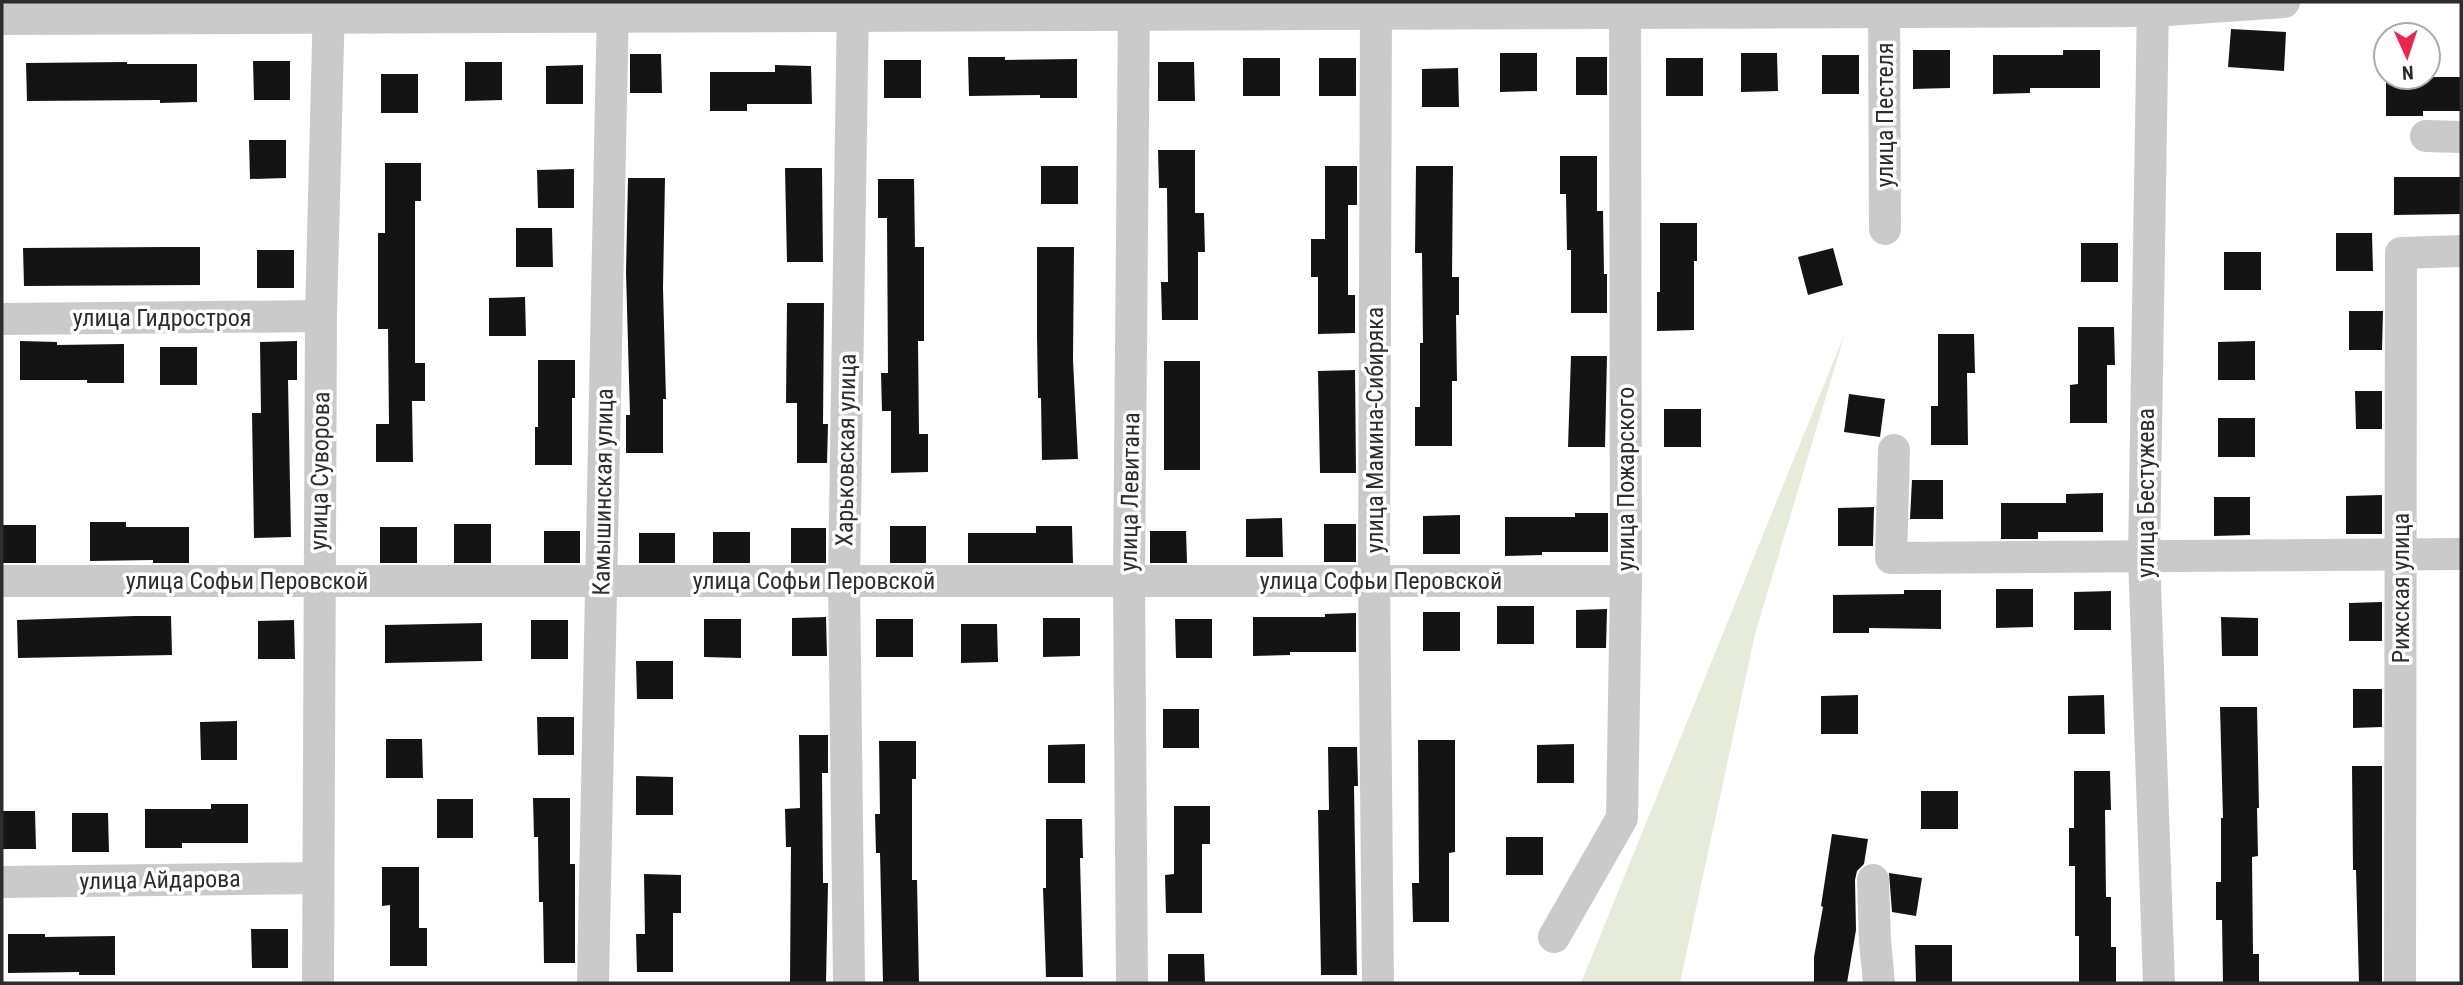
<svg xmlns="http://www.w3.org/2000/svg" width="2463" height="985" viewBox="0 0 2463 985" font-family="'Roboto Condensed',sans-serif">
<rect width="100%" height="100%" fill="#fff"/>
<polygon fill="#e6ecd9" points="1845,333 1755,634 1680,983 1581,983"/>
<g fill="#141414">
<polygon points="2231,29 2286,32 2284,71 2228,67"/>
<polygon points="1913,50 1950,50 1950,88 1913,89"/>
<polygon points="2063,50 2100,50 2100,88 2030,88 2030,93 1993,94 1993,55 2063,55"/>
<polygon points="1500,53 1537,53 1537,91 1500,92"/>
<polygon points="1741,53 1777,53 1778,91 1741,92"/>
<polygon points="630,54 661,54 662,93 630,93"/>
<rect x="1822" y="55" width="37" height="39"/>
<polygon points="968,57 1005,57 1005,60 1077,59 1077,98 1040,98 1040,95 969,96"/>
<rect x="1576" y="57" width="31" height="38"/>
<rect x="1243" y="58" width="37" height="38"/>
<rect x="1319" y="58" width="37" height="38"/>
<rect x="1666" y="58" width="37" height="38"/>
<rect x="884" y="60" width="37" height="38"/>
<polygon points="253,61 290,61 290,100 254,100"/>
<polygon points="127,62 127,64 197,64 197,102 160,103 160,100 27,101 26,63"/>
<polygon points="465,62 502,62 502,100 465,101"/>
<polygon points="1158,62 1194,62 1195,101 1158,101"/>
<polygon points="583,65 583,104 546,104 546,66"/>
<polygon points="775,65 811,66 812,104 747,104 747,111 710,111 710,72 775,72"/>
<polygon points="1458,68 1459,107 1422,107 1422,69"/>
<rect x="381" y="74" width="37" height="39"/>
<polygon points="2386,77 2461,77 2461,111 2423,111 2423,116 2386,116"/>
<polygon points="249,140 286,140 286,178 250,179"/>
<polygon points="1158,150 1195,150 1195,213 1204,213 1205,252 1198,252 1198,320 1162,320 1161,282 1168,282 1167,188 1159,188"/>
<polygon points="1560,156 1597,156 1597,211 1603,211 1604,274 1607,274 1607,313 1571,313 1571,250 1567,250 1566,194 1560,194"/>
<polygon points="385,163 421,163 421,201 415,201 415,363 425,363 425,401 412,401 413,462 376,462 376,424 389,424 388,329 378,329 378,233 385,233"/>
<rect x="1041" y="166" width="37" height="38"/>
<polygon points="1325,166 1357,166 1357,205 1348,205 1348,295 1355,295 1355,333 1318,334 1318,277 1311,277 1311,239 1325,239"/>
<polygon points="1416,166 1453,166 1452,277 1459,277 1459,315 1456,315 1457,381 1452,381 1452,446 1415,446 1415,407 1420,407 1420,343 1423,343 1422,253 1415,253"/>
<polygon points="785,168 822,168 823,262 787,262"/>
<polygon points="574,169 574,208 538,208 537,170"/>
<polygon points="2394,177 2461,177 2461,214 2394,215"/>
<polygon points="628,178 665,178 663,288 666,399 663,399 663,453 626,453 626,415 630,415 626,272"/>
<polygon points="878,179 914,179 915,247 924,247 924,341 918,341 919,434 928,434 928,472 891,473 891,411 882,411 881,373 888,373 887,218 878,218"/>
<polygon points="1660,223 1697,223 1697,261 1694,261 1694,330 1657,331 1657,292 1660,292"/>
<polygon points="516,228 552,228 553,267 516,267"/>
<polygon points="2336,233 2372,233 2373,271 2336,271"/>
<rect x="2081" y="243" width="37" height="39"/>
<polygon points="163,247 200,247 200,285 24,286 23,248"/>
<polygon points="1037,247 1074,247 1073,360 1078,459 1042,460 1041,398 1038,398 1037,336"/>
<polygon points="1833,248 1843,285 1808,295 1798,257"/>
<rect x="257" y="250" width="37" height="38"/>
<rect x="2224" y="252" width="37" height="38"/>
<polygon points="525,297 526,336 489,336 489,298"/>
<polygon points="787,303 824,303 823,424 828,424 827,463 797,463 797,403 786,403"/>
<polygon points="2349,311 2383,311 2382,350 2349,350"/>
<polygon points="2078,327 2114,327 2115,365 2107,365 2107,423 2070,423 2070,385 2078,384"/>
<polygon points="1938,334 1974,334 1975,373 1967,373 1968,445 1931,445 1931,406 1938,406"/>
<polygon points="20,341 57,342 57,345 124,344 124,383 87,383 87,380 20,380"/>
<polygon points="297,341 297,380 288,380 291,537 254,538 252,413 261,413 260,342"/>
<polygon points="2255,341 2255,380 2218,380 2218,342"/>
<rect x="160" y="347" width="37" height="38"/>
<polygon points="1571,356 1607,356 1605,447 1568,447"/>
<polygon points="538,360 575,360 575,398 572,398 572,465 535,465 535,427 538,427"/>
<rect x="1164" y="361" width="36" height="109"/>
<polygon points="1355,370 1356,473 1320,473 1318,371"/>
<polygon points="2355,391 2382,391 2382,429 2356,429"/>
<polygon points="1849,394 1885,399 1880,437 1844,432"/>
<rect x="1664" y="409" width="37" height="38"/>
<rect x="2218" y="418" width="37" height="39"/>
<polygon points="1912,480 1943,480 1943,519 1910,519"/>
<polygon points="2103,493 2103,532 2038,532 2038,539 2001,539 2001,503 2066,503 2066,494"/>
<polygon points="2382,495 2382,534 2346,534 2346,496"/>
<polygon points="2214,497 2250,497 2250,535 2214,536"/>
<polygon points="1874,507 1873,546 1838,546 1838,508"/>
<polygon points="1575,513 1608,513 1608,552 1542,552 1542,555 1505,556 1505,517 1575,517"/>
<polygon points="1460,515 1460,554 1423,554 1423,516"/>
<polygon points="1282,518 1283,557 1246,557 1246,519"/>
<polygon points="90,522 126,522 126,527 189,527 189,563 153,563 153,560 90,561"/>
<rect x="454" y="524" width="37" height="39"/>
<rect x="1324" y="524" width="32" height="38"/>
<rect x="2" y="525" width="34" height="38"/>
<rect x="890" y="526" width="36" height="37"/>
<polygon points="1036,526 1072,526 1073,563 968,563 968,533 1036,533"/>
<rect x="380" y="527" width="37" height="36"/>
<rect x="791" y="528" width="35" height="35"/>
<rect x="544" y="531" width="36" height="32"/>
<polygon points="1150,531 1186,531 1187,563 1150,563"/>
<rect x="713" y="532" width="37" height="31"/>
<rect x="639" y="533" width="36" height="30"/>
<polygon points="1996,589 2033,589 2033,627 1996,628"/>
<polygon points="1904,590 1941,590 1941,629 1869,628 1869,633 1833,633 1833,595 1904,594"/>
<polygon points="2111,591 2111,630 2074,630 2074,592"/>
<polygon points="2382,602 2382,641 2349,641 2349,603"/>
<rect x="1497" y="606" width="37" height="38"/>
<polygon points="1607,609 1606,648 1576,648 1576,610"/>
<rect x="1423" y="612" width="37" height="39"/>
<polygon points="1356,613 1356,652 1290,652 1290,655 1253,656 1253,617 1325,617 1325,614"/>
<polygon points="135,616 171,616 172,655 18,658 17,620"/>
<polygon points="826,617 827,656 792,656 792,618"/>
<polygon points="2221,617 2258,618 2258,656 2222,656"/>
<polygon points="1043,618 1080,618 1080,656 1043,657"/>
<polygon points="704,619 741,619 741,658 704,657"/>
<rect x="876" y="619" width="37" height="38"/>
<polygon points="1175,619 1212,619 1212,658 1176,658"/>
<polygon points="294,620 295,659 258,659 258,621"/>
<rect x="531" y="620" width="37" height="39"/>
<polygon points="482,623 482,661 385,663 385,625"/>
<polygon points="961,624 997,624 998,662 961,663"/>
<polygon points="636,661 673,661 673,699 637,699"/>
<polygon points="2353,689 2382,689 2382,727 2353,728"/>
<polygon points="1858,695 1858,734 1821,734 1821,696"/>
<polygon points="2104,695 2105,734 2068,734 2068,696"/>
<polygon points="2220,707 2257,707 2259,808 2257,808 2258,856 2252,857 2253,954 2259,954 2259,983 2223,983 2222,920 2216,920 2216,882 2221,882 2221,818 2223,818"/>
<rect x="1163" y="709" width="36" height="39"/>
<polygon points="537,717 574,717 574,755 538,755"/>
<polygon points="237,721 237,760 201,760 200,722"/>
<polygon points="799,735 828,735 828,773 822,773 823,883 828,883 826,983 790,983 791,847 786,847 785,809 800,808"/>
<polygon points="386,739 422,739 423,778 386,778"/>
<polygon points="1418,740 1455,740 1455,852 1449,853 1449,922 1413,922 1412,883 1419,883"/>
<polygon points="879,741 916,741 916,779 912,779 912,880 917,880 919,983 883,983 880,853 876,853 875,814 880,814"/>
<polygon points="1085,744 1085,783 1048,783 1048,745"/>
<polygon points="1574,744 1574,783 1537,783 1537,745"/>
<polygon points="1328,747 1357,747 1358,786 1354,786 1357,975 1321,975 1318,810 1329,810"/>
<polygon points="2352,766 2382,766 2382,983 2359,983 2356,870 2353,870"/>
<polygon points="2074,771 2110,771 2111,810 2105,810 2106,897 2111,897 2111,947 2116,947 2116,983 2079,983 2079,936 2075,936 2075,866 2069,866 2069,828 2074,828"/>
<polygon points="636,776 673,777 673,815 636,815"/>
<rect x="1921" y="791" width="37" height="38"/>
<polygon points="533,798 570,798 570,864 575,864 575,963 544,963 543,902 539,902 538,837 534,837"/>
<rect x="437" y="799" width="36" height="39"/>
<polygon points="211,804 248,804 248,843 182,843 182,848 145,848 145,809 211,809"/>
<polygon points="1174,806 1210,806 1210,844 1202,844 1202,913 1166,913 1165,875 1174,874"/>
<polygon points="2,811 35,811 36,849 2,849"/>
<polygon points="72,813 108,813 109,852 72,852"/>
<polygon points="1046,819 1082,819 1083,858 1080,858 1083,977 1046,977 1043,888 1046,888"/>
<polygon points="1832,834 1868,839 1864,864 1857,871 1855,880 1856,930 1847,983 1814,983 1814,957 1823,907 1821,906"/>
<rect x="1506" y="837" width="37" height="38"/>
<polygon points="382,867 419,867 419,928 427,928 427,966 390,966 390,905 382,906"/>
<polygon points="1889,873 1922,878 1916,916 1892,912"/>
<polygon points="644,874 681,875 681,913 673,913 673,972 637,972 636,934 645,934"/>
<polygon points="251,929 288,929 288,968 252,968"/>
<polygon points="8,934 45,934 45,937 115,936 115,975 79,975 79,972 8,973"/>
<polygon points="1915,945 1952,945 1952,983 1916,983"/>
<polygon points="1168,954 1204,954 1205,983 1168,983"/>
</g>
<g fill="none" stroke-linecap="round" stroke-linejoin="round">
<g stroke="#cacaca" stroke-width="32">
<polyline points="1376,2 1374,580 1378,983"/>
<polyline points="1884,2 1885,229"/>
<polyline points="2153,2 2144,556 2159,983"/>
<polyline points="2,19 2153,11 2284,2"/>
<polyline points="2426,136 2461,137"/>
<polyline points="2,319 321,316"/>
<polyline points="1894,450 1891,558 2461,554"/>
<polyline points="2,581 1626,581"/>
<polyline points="1873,880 1875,941 1879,983"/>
<polyline points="2,882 318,878"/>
<polyline points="1554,937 1622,818 1626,581 1625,2"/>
<polyline points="318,983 321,316 329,2"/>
<polyline points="593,983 613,2"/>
<polyline points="849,983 844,582 853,2"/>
<polyline points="1132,983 1129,581 1134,2"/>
<polyline points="2400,983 2401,253 2461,251"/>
</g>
</g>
<g text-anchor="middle" stroke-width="7" stroke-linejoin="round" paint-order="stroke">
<g font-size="24" fill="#2d2d2d" stroke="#fff">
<text transform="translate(1885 115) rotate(-90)" y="8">улица Пестеля</text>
<text x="162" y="326">улица Гидростроя</text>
<text transform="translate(1375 430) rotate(-90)" y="8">улица Мамина-Сибиряка</text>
<text transform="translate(846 450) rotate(-89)" y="8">Харьковская улица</text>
<text transform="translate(320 471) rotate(-89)" y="8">улица Суворова</text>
<text transform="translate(1626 479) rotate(-90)" y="8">улица Пожарского</text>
<text transform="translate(603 492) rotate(-89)" y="8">Камышинская улица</text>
<text transform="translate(1130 492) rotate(-89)" y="8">улица Левитана</text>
<text transform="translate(2146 493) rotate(-90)" y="8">улица Бестужева</text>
<text x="247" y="589">улица Софьи Перовской</text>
<text x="814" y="589">улица Софьи Перовской</text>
<text x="1381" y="589">улица Софьи Перовской</text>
<text transform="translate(2401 588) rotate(-90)" y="8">Рижская улица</text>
<text transform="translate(160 880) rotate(-1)" y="8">улица Айдарова</text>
</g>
</g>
<rect width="2463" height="985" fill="none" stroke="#2d2d2d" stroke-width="7"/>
<g transform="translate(2407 56) rotate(177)"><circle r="33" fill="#ffffff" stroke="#ababab" stroke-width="2"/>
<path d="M0-5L12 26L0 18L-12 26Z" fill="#f0234d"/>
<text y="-10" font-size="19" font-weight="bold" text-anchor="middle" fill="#2d2d2d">N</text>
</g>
</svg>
